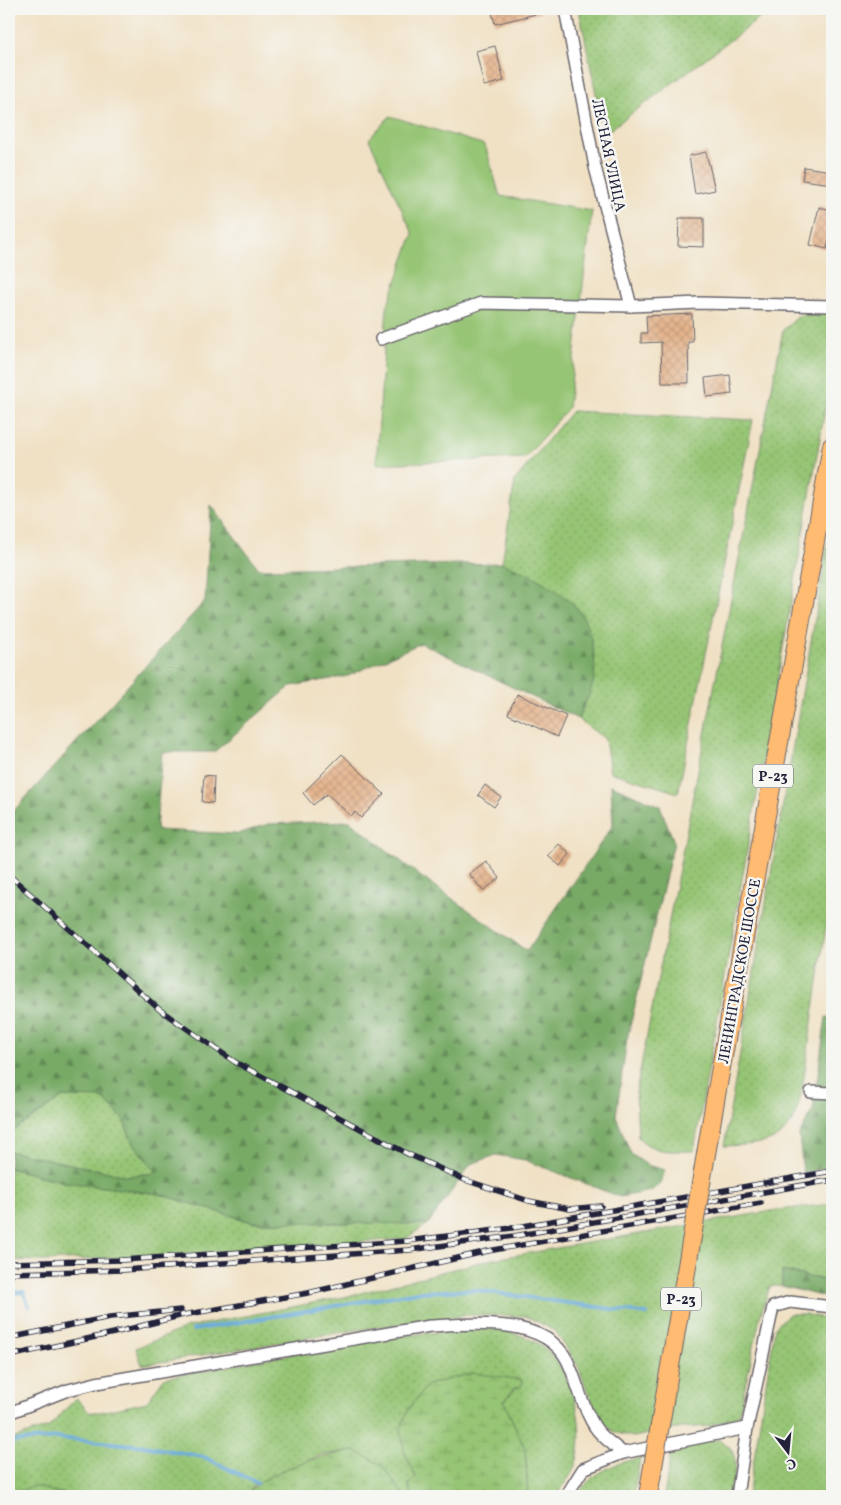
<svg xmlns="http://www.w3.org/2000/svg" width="841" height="1505" viewBox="0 0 841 1505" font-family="Vollkorn,serif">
<defs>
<pattern id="grass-dots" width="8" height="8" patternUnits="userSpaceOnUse" patternTransform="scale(1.25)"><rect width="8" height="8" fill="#96c574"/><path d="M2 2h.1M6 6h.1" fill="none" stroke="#81a965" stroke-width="1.8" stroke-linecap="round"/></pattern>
<pattern id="forest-firs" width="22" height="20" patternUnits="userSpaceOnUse" patternTransform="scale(1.25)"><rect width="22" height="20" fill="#78aa66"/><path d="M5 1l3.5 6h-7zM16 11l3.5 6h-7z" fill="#628a55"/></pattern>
<pattern id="wetland-marsh" width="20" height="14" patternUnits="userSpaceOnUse" patternTransform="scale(1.25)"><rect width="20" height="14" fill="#96c574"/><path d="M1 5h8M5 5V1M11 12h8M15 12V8" fill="none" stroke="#81a965"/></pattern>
<pattern id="building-cross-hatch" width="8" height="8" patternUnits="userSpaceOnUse" patternTransform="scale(1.25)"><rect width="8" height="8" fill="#e4b48c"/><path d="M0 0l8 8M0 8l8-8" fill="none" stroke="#c39a7a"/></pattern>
</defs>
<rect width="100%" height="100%" fill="#f6f6f2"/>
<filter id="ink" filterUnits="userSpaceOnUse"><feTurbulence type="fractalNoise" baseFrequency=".02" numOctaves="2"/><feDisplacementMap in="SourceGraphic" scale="10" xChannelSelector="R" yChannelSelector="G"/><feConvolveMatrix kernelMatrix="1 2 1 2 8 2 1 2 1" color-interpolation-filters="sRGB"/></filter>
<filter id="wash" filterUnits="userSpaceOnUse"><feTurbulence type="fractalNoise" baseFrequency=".0096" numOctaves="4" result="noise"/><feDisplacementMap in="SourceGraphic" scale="20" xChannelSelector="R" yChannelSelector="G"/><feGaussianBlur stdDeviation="1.12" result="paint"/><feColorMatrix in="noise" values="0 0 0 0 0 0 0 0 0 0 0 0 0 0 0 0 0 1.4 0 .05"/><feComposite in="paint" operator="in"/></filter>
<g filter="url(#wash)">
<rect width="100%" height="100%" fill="#f0e1c4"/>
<g fill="url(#grass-dots)" stroke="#5c7458">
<polygon points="579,9 772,9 604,134"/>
<path d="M 817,311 L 832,313 L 832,370 L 694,1151 C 672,1151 654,1154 638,1137 L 636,1092 L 783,330 L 800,315 Z"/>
<polygon points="572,411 753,420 678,793 610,772 605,739 578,719 594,679 502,563 515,480"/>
<path d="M 832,520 L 832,887 L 802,1090 C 791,1143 773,1144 724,1146 Z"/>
<polygon points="82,1096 103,1098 123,1119 133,1144 158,1173 127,1176 10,1152 9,1154 9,1130 13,1131 63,1097"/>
<polygon points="9,1168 65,1182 159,1194 252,1222 428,1224 405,1239 156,1256 42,1261 9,1260"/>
<polygon points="832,1204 832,1282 782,1271 782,1286 770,1286 761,1313 739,1415 709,1426 682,1428 633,1437 614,1432 597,1416 578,1366 555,1331 526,1316 470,1315 356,1330 142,1365 136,1348 188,1327 349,1296 488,1260 777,1210"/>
<polygon points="789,1314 805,1314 832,1320 832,1494 748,1496 775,1327"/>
<path d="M 491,1329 C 506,1331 522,1334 535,1342 C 572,1361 589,1430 575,1466 C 571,1477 562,1486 558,1496 L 528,1496 L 525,1449 L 504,1402 L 522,1380 L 404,1451 L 416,1477 L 409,1484 L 411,1496 L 404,1496 L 382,1465 L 354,1451 L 321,1455 L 257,1483 L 245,1496 L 68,1496 L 33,1486 L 9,1496 L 9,1440 L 49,1427 L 76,1398 L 89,1412 L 101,1412 L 147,1402 L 164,1378 C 272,1359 381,1332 491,1329 Z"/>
<path d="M 715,1439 C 744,1446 734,1475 731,1496 L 664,1496 L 671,1454 L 704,1440 Z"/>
<path d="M 640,1458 L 634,1496 L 577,1496 C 589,1474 616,1462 640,1458 Z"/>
</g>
<g fill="url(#forest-firs)" stroke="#4d6650">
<path d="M 211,505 L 259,569 L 502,563 C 525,570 565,592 580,612 C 591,626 597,662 594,679 C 592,692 583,706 578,719 L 421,643 L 348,676 L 291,686 L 214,752 L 162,752 L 156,830 L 238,834 L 268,824 L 350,821 L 420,876 L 527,951 L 613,825 L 611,785 L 660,806 L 674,842 L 627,1039 L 616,1116 L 631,1154 L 647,1165 L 665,1170 L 660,1184 L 651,1191 L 620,1197 L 525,1160 L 496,1155 L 471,1164 L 428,1224 L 252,1222 L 159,1194 L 65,1182 L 9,1168 L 10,1151 L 127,1176 L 157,1173 L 133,1144 L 123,1119 L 103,1098 L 63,1097 L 13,1131 L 9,1130 L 9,816 L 205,601 Z"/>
<polygon points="826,1017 832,1018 832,1167 803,1173 799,1135 813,1110"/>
<polygon points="782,1271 832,1282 832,1299 782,1286"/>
</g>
<g fill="url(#wetland-marsh)" stroke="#5c7458">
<polygon points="473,1373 522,1380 521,1387 514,1388 504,1402 525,1449 528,1496 411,1496 409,1484 416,1477 404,1451 401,1428 408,1410 427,1385"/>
<path d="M 355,1451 L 382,1465 L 404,1496 L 245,1496 C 270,1469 318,1456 355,1451 Z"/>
<polygon points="33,1486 68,1495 68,1496 9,1496"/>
</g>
<polygon fill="#96c574" stroke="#5c7458" points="390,116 485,145 500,196 592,211 568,408 525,458 376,464 387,307 413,234 369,139"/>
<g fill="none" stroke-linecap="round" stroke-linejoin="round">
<g stroke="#64a7d8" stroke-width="4">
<polyline points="9,1293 24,1292 29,1307"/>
<polyline points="193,1330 418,1292 474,1290 647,1314"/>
<polyline points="9,1442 58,1438 144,1446 204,1457 257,1483"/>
</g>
</g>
<g id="blocks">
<g fill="url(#building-cross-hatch)">
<polygon points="491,9 540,9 540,13 495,24"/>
<polygon points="495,46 504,81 484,86 476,51"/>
<polygon points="706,152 715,190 695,194 689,156"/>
<polygon points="804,167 832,171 832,184 802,180"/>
<polygon points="819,207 832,210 832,225 827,249 810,245"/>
<polygon points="679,218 704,218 704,247 678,246"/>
<polygon points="692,314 693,342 688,342 689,383 662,383 661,342 641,343 641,333 647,333 646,316"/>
<polygon points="730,375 732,394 707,397 705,378"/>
<polygon points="517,694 566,716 557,737 508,714"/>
<polygon points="342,754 384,794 361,818 355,812 351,816 327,794 313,805 303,793"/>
<polygon points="204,775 214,776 213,803 202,802"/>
<polygon points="485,785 501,797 494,807 478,795"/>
<polygon points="559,844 570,854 560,866 548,856"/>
<polygon points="486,861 500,878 483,891 469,874"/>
</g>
</g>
</g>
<g filter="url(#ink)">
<use href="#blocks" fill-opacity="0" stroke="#6a656b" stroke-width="1"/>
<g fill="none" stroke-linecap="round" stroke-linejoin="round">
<g stroke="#6a656b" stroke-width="14">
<g id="minor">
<polyline points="565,9 595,167 631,306"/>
<polyline points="381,339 481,303 631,306 699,303 832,306"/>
<polyline points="811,1092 832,1093"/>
<path d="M 9,1413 L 68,1390 L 96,1383 L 430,1326 C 471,1324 544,1316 567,1360 C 578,1382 581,1406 595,1427 C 601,1437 614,1445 623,1453"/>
<polyline points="566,1496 583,1469 623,1453 747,1428"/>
<polyline points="737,1496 747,1428 773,1307 790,1302 832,1307"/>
</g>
</g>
<g stroke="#6a656b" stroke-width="20">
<polyline id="trunk" points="715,1101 832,446"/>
</g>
<use href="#minor" stroke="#fff" stroke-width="11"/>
<use href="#trunk" stroke="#ffbb71" stroke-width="18"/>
<g stroke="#22223b" stroke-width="5.5">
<g id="rail">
<polyline points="9,875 160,1010 235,1062 408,1154 465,1180 529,1201 570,1209 601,1206"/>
<polyline points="9,1263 122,1260 407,1241 512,1228 832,1171"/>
<polyline points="9,1273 123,1270 409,1250 514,1236 832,1180"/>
<polyline points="9,1338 110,1317 181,1310"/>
<polyline points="9,1356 114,1333 183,1315 308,1293 488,1251 761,1203"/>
</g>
</g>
<use href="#rail" stroke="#f6f6f2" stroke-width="4" stroke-dasharray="11" stroke-linecap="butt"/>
<g stroke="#6a656b" stroke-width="20" stroke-linecap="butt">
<polyline id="trunk-bridge" points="648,1496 715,1101"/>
</g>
<use href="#trunk-bridge" stroke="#ffbb71" stroke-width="18"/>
</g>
</g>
<g text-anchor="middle" stroke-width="5" stroke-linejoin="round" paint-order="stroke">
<g fill="#f6f6f2" stroke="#626272" stroke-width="1">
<rect x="753" y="764.5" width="40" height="23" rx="4"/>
<rect x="661" y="1287.5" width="40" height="23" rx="4"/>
</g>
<g font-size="14" font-weight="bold" fill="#22223b">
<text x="773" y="781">Р-23</text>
<text x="681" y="1304">Р-23</text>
</g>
<g font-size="15" fill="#22223b" stroke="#f6f6f2">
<text transform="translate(609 155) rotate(78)" y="5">ЛЕСНАЯ УЛИЦА</text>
<text transform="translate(739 971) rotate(-80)" y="5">ЛЕНИНГРАДСКОЕ ШОССЕ</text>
</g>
</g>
<rect width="841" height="1505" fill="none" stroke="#f6f6f2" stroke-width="30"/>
<g transform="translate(788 1452) rotate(164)" stroke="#f6f6f2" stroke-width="4" paint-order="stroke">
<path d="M0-4L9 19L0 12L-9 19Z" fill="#22223b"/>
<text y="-8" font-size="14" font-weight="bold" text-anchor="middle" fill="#22223b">С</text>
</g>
</svg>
